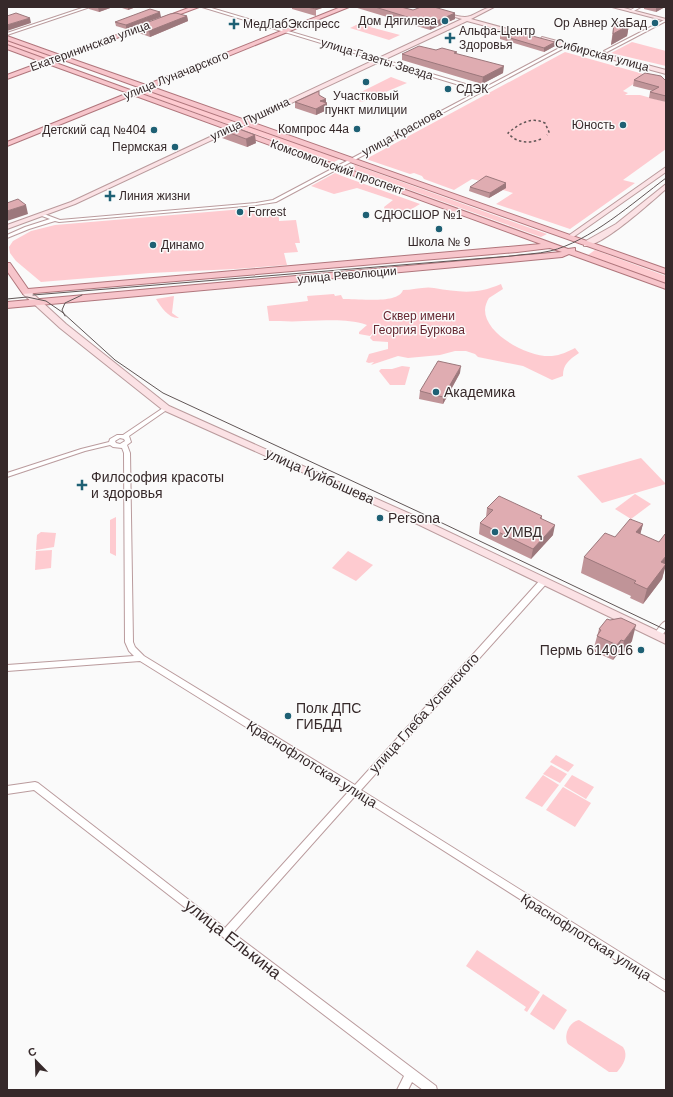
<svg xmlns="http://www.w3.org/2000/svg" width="673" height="1097" viewBox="0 0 673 1097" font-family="Helvetica,sans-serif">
<rect width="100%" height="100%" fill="#fafafa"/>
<g fill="#fecbd0">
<polygon points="360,23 372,26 370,27 400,35 389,40 350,28"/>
<polygon points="7,40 50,56 44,58 7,45"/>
<polygon points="632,42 666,51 666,66 611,53"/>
<polygon points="565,52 647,75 623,91 628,93 625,95 640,95 666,102 666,149 623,180 635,183 570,229 496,204 513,193 503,190 505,187 472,179 454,190 424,179 422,176 414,173 410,174 366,159"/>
<polygon points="391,77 407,83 362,102 349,98"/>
<polygon points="149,91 233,121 227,124 144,94"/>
<polygon points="247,126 340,159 334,162 241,129"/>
<polygon points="355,165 547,234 541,237 349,168"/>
<polygon points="335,173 342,176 420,204 405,213 385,211 384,207 393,200 357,188 334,194 311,186"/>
<polygon points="243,209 261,215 279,216 279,221 296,220 300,243 295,243 298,252 284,253 287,265 235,269 150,273 41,282 16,261 10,253 9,247 13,241 31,231 55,225"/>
<polygon points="595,250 666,276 666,284 588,255"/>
<path d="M 501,284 L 503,289 L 489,298 C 487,301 485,306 485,310 C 485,335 530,358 552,356 C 561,355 567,352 575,348 L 579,353 C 569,360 563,364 563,376 L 552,380 L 523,366 L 478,357 L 475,354 L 466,351 L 455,351 L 440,355 L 408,358 L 398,356 L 371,365 L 374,362 L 369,363 L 366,362 L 369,354 L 388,349 L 388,342 L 373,341 L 370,338 L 376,329 L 370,336 L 359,334 L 359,332 L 367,325 C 345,318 326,321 304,321 C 292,322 280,321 269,321 L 267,306 L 308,301 L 307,296 L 334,294 L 335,296 L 341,295 L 343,299 C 356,298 398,305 403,290 C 413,290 425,286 434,288 C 459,292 476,295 501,284 Z"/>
<path d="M 174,296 L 172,313 L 179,318 C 169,319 161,307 156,299 Z"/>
<polygon points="402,366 410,367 405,385 390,385 379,371 381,369 392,369"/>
<polygon points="641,458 666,484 602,503 577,476"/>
<polygon points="635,494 651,504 631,519 615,509"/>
<polygon points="116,517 116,556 110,553 110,520"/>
<polygon points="41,532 56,533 54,547 36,550 37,535"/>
<polygon points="52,550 51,568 35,570 36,551"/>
<polygon points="348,551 373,565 356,581 332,568"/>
<polygon points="556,755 574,765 568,772 550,762"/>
<polygon points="551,765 567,774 560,783 543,774"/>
<polygon points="543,775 559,785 542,807 525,798"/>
<polygon points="572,775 594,787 586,799 564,786"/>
<polygon points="563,787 591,803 575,827 546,810"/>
<polygon points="477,950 540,992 527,1012 524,1010 526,1007 466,966"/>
<polygon points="543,994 567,1010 554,1030 530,1014"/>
<path d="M 579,1020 L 623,1047 C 629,1056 623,1065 617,1072 L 609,1072 L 568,1044 C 563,1036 569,1022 579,1020 Z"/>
</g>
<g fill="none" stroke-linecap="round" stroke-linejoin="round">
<g stroke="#ba9b9d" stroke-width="2">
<g id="street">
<polygon points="85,7 90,7 7,35 7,33"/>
<polygon points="202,7 208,7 482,89 565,45 568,46 276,202 256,205 59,222 55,221 29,229 7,238 7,235 25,227 50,219 42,216 42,214 44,214 60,220 256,203 273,200 479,91"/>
<polygon points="636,7 641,7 632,12 629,11"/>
<polygon points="666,19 666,21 607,52 604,51"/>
<path d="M 166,406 L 168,407 L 169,408 L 168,409 L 129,436 L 131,442 L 127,445 L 130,453 L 133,642 L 135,647 L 144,656 L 355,785 L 541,579 L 547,579 L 548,581 L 547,583 L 361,790 L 666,981 L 666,992 L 356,795 L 233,933 L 436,1086 L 437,1090 L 423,1090 L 412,1082 L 408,1090 L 397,1090 L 404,1076 L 268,972 L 34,790 L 7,794 L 7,786 L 35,782 L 38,783 L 225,928 L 349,791 L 140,661 L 7,671 L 7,665 L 134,656 L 129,651 L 125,642 L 124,453 L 122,448 L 113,447 L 110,445 L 85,451 L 7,477 L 7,473 L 81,449 L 109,442 L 110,439 L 117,435 L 123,435 ZM 120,438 L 124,439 L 125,441 L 120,444 L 116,443 L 115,441 Z"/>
<path d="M 666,621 L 666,630 L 661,637 L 655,637 L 654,635 C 657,630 661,623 666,621 Z"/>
</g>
</g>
<g stroke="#ba9b9d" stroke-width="2">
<g id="secondary">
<path d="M 420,7 C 436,7 452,17 465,17 C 474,17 483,7 494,7 L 471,19 L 526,34 L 523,36 L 467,21 L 75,204 L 7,229 L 7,225 L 71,202 L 462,19 Z"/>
<polygon points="612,7 620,7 666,19 666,21"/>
<polygon points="542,37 666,70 666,74 540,40"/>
<polygon points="666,167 666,172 572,238 568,238 568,236"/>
<path d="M 666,184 L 666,189 C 652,201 601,248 584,246 L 584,242 L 616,224 Z"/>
<polygon points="23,290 29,290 66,324 169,406 415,516 666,635 666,644 409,520 163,410 60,328 23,294"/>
</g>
</g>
<g stroke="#b0767c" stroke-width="2">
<g id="primary">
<polygon points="191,7 199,7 167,19 162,18"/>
<path d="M 341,7 L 349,7 L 152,87 L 666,269 L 666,274 L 147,90 L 139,93 L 568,249 L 575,248 L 575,251 L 666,284 L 666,289 L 569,254 L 562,257 L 510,262 L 7,308 L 7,302 L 562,252 L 550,248 L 517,252 L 23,294 L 7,271 L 7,263 L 10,263 L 28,289 L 541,244 L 133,95 L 7,146 L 7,142 L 128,93 L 48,64 L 7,79 L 7,75 L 42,62 L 7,49 L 7,45 L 48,60 L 55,57 L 7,40 L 7,36 L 60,55 L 151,23 L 151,25 L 66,57 L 146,85 ZM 61,59 L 141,88 L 133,91 L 53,62 Z"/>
</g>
</g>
<use href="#street" fill="#fff" fill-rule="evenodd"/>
<use href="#secondary" fill="#fbe2e5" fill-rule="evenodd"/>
<use href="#primary" fill="#f7c5cb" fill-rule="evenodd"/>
<g stroke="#605656" stroke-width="1">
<path d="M 33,295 L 511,256 C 524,254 538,254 550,251 C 589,242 634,202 666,178"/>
<polyline points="7,299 27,297 46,301 62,312 115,360 163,393 419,512 666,630"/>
<polyline points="65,316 62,310 65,303 82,295"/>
</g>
<path stroke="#605656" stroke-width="1.5" stroke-dasharray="2.5 2.5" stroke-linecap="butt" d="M 541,139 C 529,144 516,143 508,133 C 519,124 531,116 545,123 L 549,132 L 547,135"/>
</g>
<g fill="#c09498">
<polygon points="88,7 113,7 99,12 89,9"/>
<polygon points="119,7 136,7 128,10"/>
<polygon points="292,7 325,7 316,10 316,16 292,9"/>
<polygon points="354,7 401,7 413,10 455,13 455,19 430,30"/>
<polygon points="644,7 665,7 656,12 644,9"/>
<polygon points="187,16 188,21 150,37 136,32 135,27"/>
<polygon points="161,17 126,29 116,26 115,22"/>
<polygon points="614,21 629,25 627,36 611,45"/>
<polygon points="500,35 555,42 555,46 544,52 500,39"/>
<polygon points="436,50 457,54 503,73 482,84 402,60 402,54"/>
<polygon points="634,80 666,81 666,102 649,98 650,92 653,91 633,86"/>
<polygon points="319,95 326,103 327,103 327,110 316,115 295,108 295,102"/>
<polygon points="231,126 256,143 247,147 222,138 222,130"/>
<polygon points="506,183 506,188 489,198 469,191 470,187"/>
<polygon points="460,373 443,404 419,399 420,391"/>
<polygon points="487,508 542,516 542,519 553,535 531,559 479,534 480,523 486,517"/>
<polygon points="643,524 640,534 665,566 662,579 643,604 630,598 631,596 581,573 584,557 615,537"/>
<polygon points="599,629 632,641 621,656 617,655 613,660 593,651"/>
</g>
<g fill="#9c787c">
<polygon points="98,7 113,7 99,12"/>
<polygon points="128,7 136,7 128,10"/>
<polygon points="315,7 325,7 316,10"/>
<polygon points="656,7 665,7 656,12"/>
<polygon points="160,12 161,17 126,29 126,25"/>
<polygon points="455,13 455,19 430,30 430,24"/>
<polygon points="187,16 188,21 150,37 149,31"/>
<polygon points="30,18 31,23 7,31 7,25"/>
<polygon points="629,25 627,36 611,45 613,34"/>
<polygon points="555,42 555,46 544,52 544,48"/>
<polygon points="504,66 503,73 482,84 483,77"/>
<polygon points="326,99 326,104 327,103 327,110 316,115 316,109 320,101"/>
<polygon points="255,135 256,143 247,147 246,139"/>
<polygon points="506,183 506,188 489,198 490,193"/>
<polygon points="26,205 28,214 7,221 7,211"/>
<polygon points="461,366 460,373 443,404 443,397"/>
<polygon points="643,524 639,539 636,532"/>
<polygon points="555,525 553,535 531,559 533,549"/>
<polygon points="666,556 666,565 662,579 643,604 647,589 661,562"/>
<polygon points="636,625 632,641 621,656 624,641"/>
<polygon points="621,640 617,655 613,660 617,645"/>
</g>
<g fill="#dfacb1" stroke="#9c787c">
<polygon points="307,7 315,7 316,9"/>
<polygon points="375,7 401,7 413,10 421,7 434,7 455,13 430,24"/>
<polygon points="150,9 160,12 126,25 115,22"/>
<polygon points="16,13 30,18 7,25 7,16"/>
<polygon points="176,13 187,16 149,31 135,27 170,14"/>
<polygon points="614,21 629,25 613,34"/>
<polygon points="510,30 555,42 544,48 500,35"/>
<polygon points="419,46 436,50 442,48 457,52 454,53 504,66 483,77 402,54"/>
<polygon points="645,73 661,76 666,81 666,96 650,92 659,87 634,80"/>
<polygon points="319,91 319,95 326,99 320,101 327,103 316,109 295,102"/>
<polygon points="231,126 255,135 246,139 222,130"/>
<polygon points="486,176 506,183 490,193 470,187"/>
<polygon points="18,199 26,205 7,211 7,203"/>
<polygon points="438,361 461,366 443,397 420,391"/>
<polygon points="499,496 542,516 540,518 555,525 533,549 480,523 493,510 487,508"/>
<polygon points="630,519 643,524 636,532 659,542 665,534 666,535 666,556 661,562 666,564 647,589 634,583 636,581 584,557 605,533 615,537"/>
<polygon points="621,618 636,625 624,641 621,640 617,645 597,636 601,630 599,629 607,619 610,620"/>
</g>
<g fill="#1e6074" stroke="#fafafa" stroke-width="1.5">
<circle cx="445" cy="21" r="4"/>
<circle cx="655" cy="23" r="4"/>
<path d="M232 18h4v4h4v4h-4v4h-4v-4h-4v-4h4z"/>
<path d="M448 32h4v4h4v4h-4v4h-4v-4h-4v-4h4z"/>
<circle cx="366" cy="82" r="4"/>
<circle cx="448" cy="89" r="4"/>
<circle cx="623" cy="125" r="4"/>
<circle cx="357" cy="129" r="4"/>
<circle cx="154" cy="130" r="4"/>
<circle cx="175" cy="147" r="4"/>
<path d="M108 190h4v4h4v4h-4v4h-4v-4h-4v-4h4z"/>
<circle cx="240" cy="212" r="4"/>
<circle cx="366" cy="215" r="4"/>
<circle cx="439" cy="229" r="4"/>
<circle cx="153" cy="245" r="4"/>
<circle cx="436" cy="392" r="4"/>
<path d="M80 479h4v4h4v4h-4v4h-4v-4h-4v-4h4z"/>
<circle cx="380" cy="518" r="4"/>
<circle cx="495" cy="532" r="4"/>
<circle cx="641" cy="650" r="4"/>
<circle cx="288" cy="716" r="4"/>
</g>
<g text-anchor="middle" stroke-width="3" stroke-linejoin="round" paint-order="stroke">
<g font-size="12" fill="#36292a" stroke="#fafafa" text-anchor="start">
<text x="437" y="25" text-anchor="end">Дом Дягилева</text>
<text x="647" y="27" text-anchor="end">Ор Авнер ХаБад</text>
<text x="243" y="28">МедЛабЭкспресс</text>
<text x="459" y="35">Альфа-Центр<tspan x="459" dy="14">Здоровья</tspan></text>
<text x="456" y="93">СДЭК</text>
<text x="366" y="100" text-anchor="middle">Участковый<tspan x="366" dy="14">пункт милиции</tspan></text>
<text x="615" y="129" text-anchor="end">Юность</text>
<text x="349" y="133" text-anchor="end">Компрос 44а</text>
<text x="146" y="134" text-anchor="end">Детский сад №404</text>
<text x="167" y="151" text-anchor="end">Пермская</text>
<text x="119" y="200">Линия жизни</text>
<text x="248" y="216">Forrest</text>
<text x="374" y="219">СДЮСШОР №1</text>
<text x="439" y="246" text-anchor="middle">Школа № 9</text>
<text x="161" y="249">Динамо</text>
</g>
<g font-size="12" fill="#36292a" stroke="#fafafa">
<text transform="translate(90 46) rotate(-20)" y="4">Екатерининская улица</text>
<text transform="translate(602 55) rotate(15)" y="4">Сибирская улица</text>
<text transform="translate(377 59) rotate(17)" y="4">улица Газеты Звезда</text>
<text transform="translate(176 75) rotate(-22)" y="4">улица Луначарского</text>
<text transform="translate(250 119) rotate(-25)" y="4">улица Пушкина</text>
<text transform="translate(402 132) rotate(-28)" y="4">улица Краснова</text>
<text transform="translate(337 167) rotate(20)" y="4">Комсомольский проспект</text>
<text transform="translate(347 275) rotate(-5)" y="4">улица Революции</text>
</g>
<g font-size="12" fill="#652731" stroke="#fafafa">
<text x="419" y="320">Сквер имени<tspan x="419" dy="14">Георгия Буркова</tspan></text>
</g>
<g font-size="14" fill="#36292a" stroke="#fafafa" text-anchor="start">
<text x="444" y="397">Академика</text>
<text x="91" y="482">Философия красоты<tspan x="91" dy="16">и здоровья</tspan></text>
<text x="388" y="523">Persona</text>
<text x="503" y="537">УМВД</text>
<text x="633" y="655" text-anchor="end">Пермь 614016</text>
<text x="296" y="713">Полк ДПС<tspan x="296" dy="16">ГИБДД</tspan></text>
</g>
<g font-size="14" fill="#36292a" stroke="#fafafa">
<text transform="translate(320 476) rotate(24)" y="5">улица Куйбышева</text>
<text transform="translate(424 713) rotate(-48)" y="5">улица Глеба Успенского</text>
<text transform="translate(312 764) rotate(32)" y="5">Краснофлотская улица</text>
<text transform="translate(586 937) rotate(32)" y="5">Краснофлотская улица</text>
</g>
<g font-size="17" fill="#36292a" stroke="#fafafa">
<text transform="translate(233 939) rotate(38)" y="6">улица Елькина</text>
</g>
</g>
<rect width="673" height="1097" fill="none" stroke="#36292a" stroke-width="16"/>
<g transform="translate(36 1061) rotate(337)" stroke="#fafafa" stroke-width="3" paint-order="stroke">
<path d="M0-3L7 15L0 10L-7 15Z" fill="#36292a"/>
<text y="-6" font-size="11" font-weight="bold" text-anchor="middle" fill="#36292a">С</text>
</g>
</svg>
